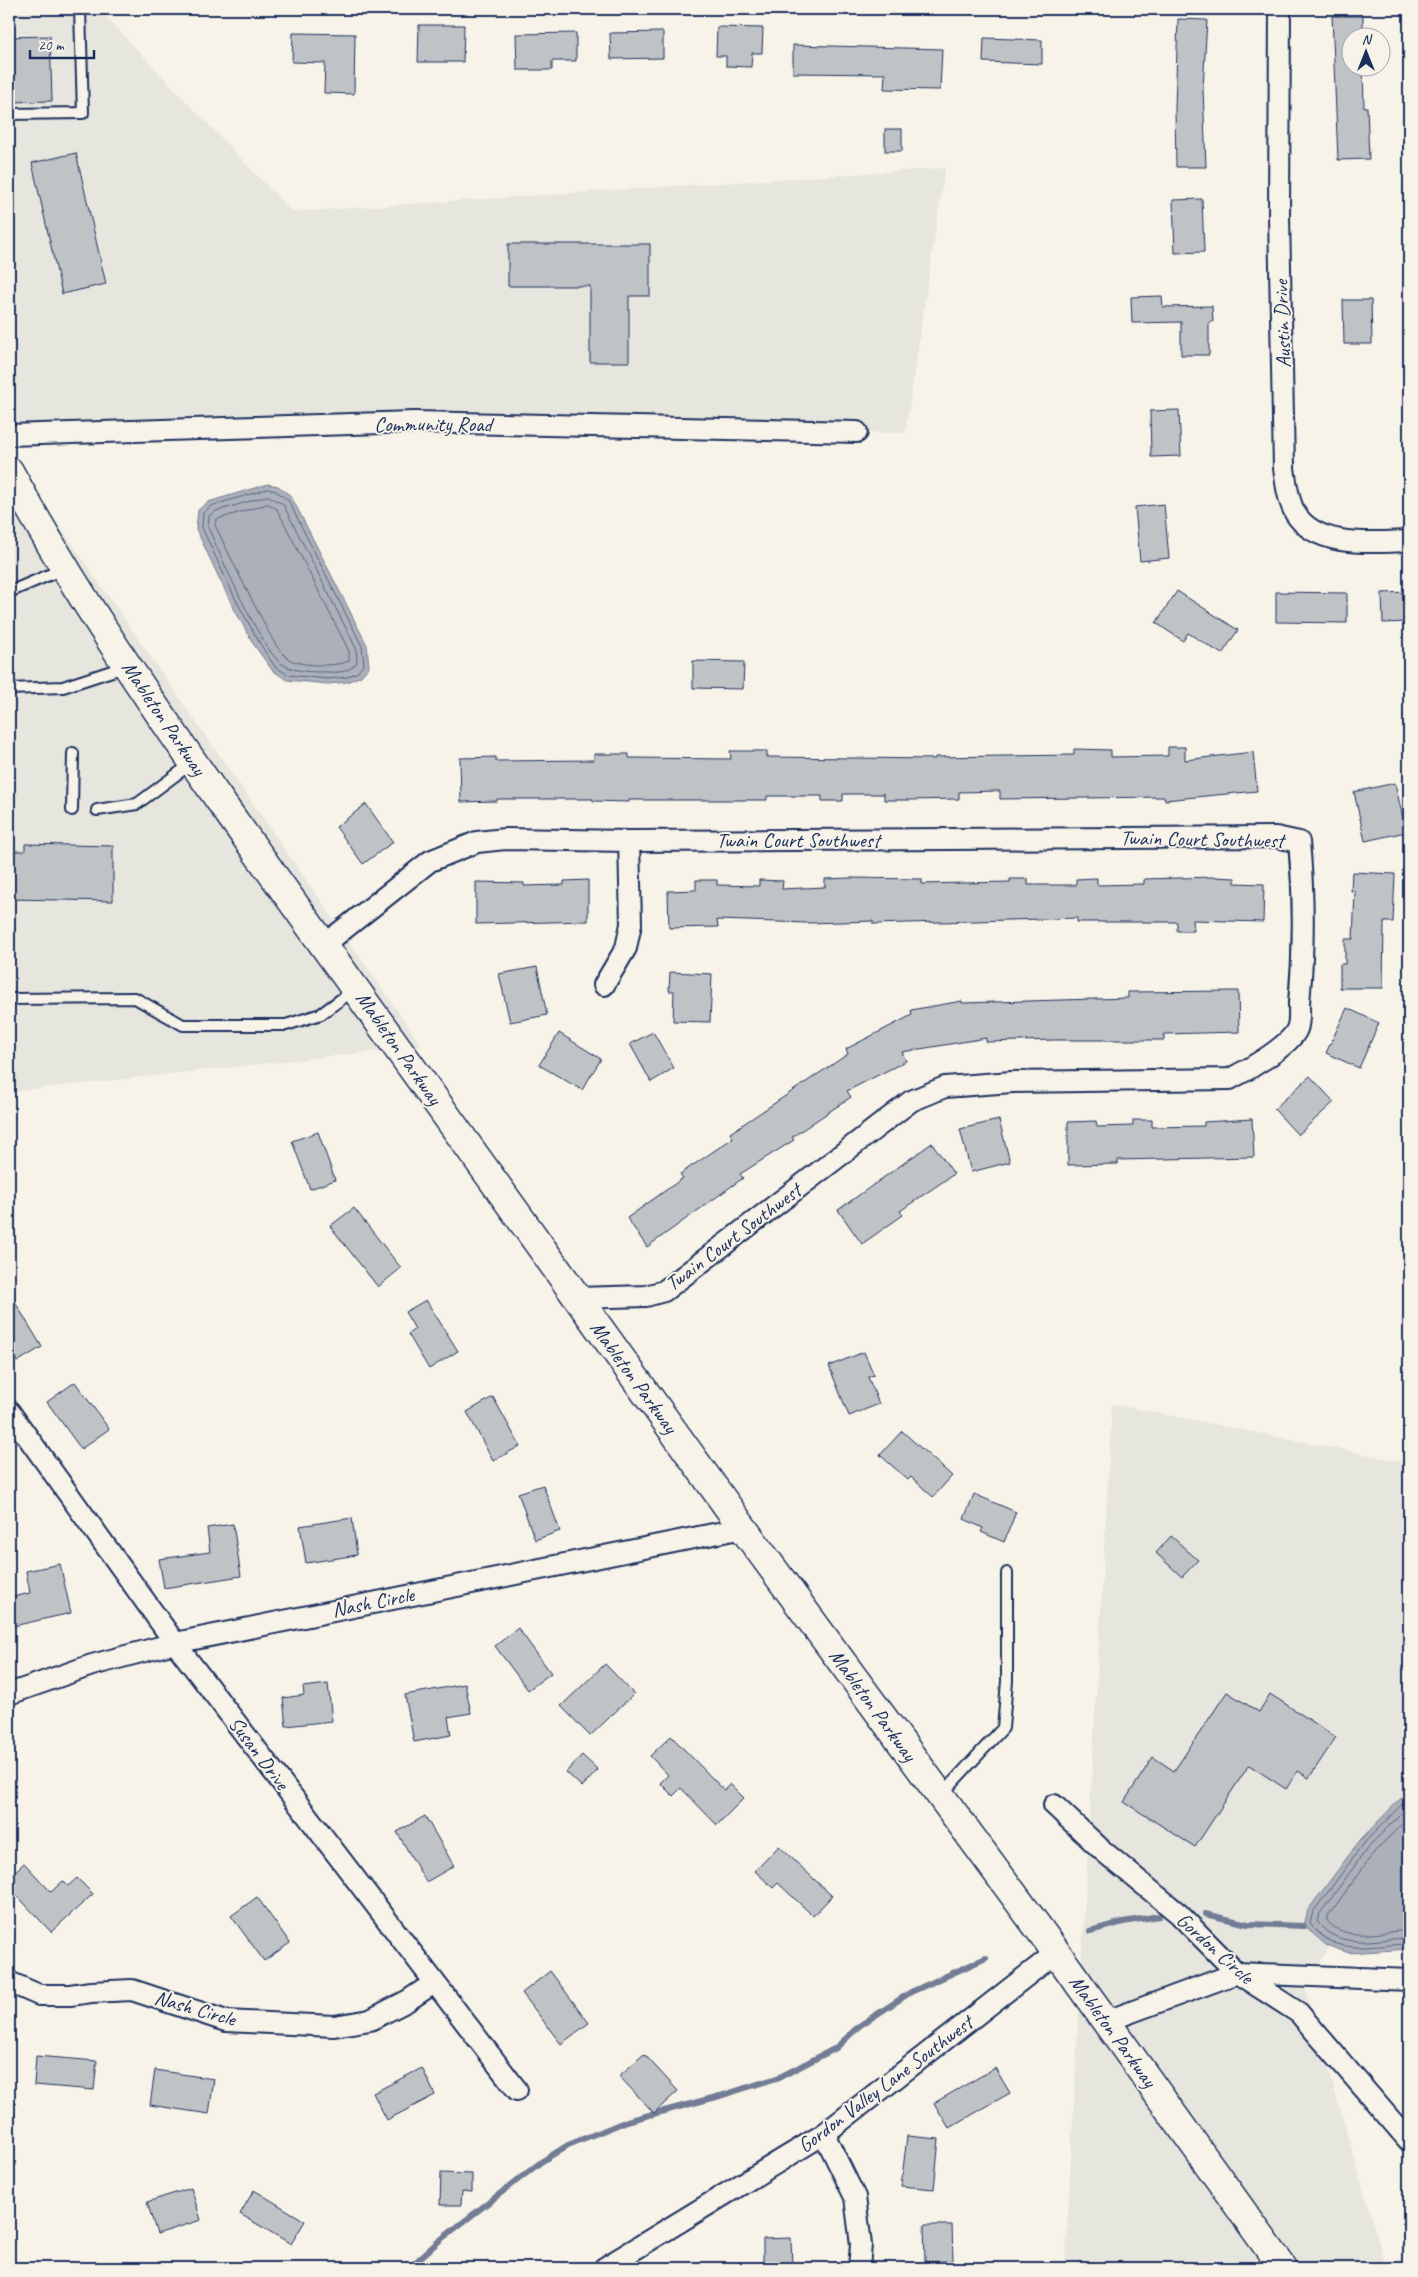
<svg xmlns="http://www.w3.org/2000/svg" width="1418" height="2277" viewBox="0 0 1418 2277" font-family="Caveat,sans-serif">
<rect width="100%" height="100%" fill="#f7f3e8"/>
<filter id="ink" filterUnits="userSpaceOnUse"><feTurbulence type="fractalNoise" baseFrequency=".02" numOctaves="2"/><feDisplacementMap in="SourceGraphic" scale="10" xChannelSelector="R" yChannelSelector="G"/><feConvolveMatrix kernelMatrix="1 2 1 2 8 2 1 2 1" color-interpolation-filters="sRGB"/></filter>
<g filter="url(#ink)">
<g fill="#e6e5de">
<polygon points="9,9 98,9 292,212 945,168 905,433 9,422"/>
<polygon points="9,454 180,699 422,1046 9,1092"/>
<polygon points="1112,1404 1409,1463 1409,1807 1305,1988 1386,2268 1065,2268"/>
</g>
<g fill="#acb0b9" stroke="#727c95">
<polygon points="268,484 278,486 291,496 367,645 369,667 361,676 347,682 328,684 287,680 272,670 254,645 231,603 196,529 198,510 208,502"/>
<polygon points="1409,1790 1409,1949 1349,1953 1326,1945 1304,1926 1308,1910 1361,1839"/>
</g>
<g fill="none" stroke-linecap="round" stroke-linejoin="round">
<g stroke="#556382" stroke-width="1">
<polygon points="268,489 276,491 288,500 362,646 364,664 358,672 347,677 328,679 289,675 275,667 259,642 236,600 202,528 203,513 211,506"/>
<path d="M 268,496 L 283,504 L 356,648 L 357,662 C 351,672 337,673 327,672 C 312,672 295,672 282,664 C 261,650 220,554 208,527 L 209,516 L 214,512 Z"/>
<path d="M 268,504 L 277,509 L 349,651 L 349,661 C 335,667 297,667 286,657 C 276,648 269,633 263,621 C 246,590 231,558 215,525 L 216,520 Z"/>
<path d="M 1409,1797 L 1365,1842 L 1313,1912 L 1310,1923 C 1335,1959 1373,1944 1409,1944"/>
<path d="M 1409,1806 L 1369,1846 L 1319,1915 L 1317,1921 C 1338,1952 1378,1938 1409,1938"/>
<path d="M 1409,1817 L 1375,1851 L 1326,1919 C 1343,1944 1383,1931 1409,1930"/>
</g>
<g stroke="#727c95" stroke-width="6">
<polyline points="1205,1914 1248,1924 1304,1926"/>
<polyline points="1090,1931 1123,1922 1159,1916"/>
<polyline points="409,2268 440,2240 541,2162 568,2145 627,2121 720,2096 780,2077 836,2048 859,2026 911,1992 986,1958"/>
</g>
</g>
<g fill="#c0c3c5" stroke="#1b2f5e">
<polygon points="1332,16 1363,16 1363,38 1350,38 1350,68 1363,68 1364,107 1367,107 1369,159 1338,160"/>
<polygon points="1178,19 1207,20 1203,88 1206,167 1176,167 1175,108"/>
<polygon points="419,25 464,25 463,62 418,62"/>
<polygon points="717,27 763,28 762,53 752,53 751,67 726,66 726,56 716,56"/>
<polygon points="663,32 663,58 611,59 610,33"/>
<polygon points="293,33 355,34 354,94 324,93 325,63 292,62"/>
<polygon points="576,33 576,61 552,61 552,70 517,70 516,34"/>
<polygon points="50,36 52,101 9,102 9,37"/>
<polygon points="984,38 1042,40 1042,64 983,62"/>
<polygon points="793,45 942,49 940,90 884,89 885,74 793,73"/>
<rect x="885" y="129" width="17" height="22"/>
<polygon points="76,153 106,284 62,294 32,163"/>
<polygon points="1202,199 1204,252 1175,253 1173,200"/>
<polygon points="508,244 650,244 650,296 629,296 629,362 590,362 590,286 508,286"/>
<polygon points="1162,296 1163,307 1212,306 1213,322 1209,322 1209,355 1181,355 1181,322 1132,323 1131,297"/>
<polygon points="1343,300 1371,300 1372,344 1344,344"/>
<polygon points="1179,410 1181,456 1151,457 1150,411"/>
<polygon points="1164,504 1169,558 1140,561 1135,507"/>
<polygon points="1177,591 1238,630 1222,654 1188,633 1183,641 1156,623"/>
<polygon points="1276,592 1347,593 1347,623 1276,622"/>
<polygon points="1409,592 1409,622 1383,623 1382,593"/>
<polygon points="693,661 744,662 743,689 693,688"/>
<polygon points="1168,747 1185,747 1185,760 1253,752 1257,791 1165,800 1165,797 1000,799 1000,791 959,792 959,799 908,800 884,800 884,794 843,794 843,801 822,801 822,796 767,796 767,800 629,800 629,802 593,801 593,799 497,799 497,801 461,802 460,758 496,757 496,761 594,760 594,754 629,754 629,758 731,759 730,751 767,751 767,757 935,759 935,757 1074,755 1074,749 1111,750 1111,757 1168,756"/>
<polygon points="1395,783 1406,832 1365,841 1354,792"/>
<polygon points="366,804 393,842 363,864 336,827"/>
<polygon points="25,844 113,846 113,901 9,899 9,851 25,851"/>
<polygon points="1352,872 1395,874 1393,922 1384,922 1383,988 1340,988 1340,964 1345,964 1345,939 1353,939 1355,891 1351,891"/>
<polygon points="1215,877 1235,878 1235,883 1264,884 1263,922 1193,920 1194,931 1177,931 1177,922 1077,922 1077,918 873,924 873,921 808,923 717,920 718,927 669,928 668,891 696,890 696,880 717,880 717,885 759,886 759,880 783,881 782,889 825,887 825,879 850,878 922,879 922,884 1010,882 1010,879 1028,879 1028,885 1076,885 1076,879 1097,878 1097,885 1144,884 1144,879"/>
<polygon points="588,880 588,921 476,924 476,882 524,883 524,886 564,885 564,881"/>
<polygon points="537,967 547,1015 510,1022 499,974"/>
<polygon points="670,972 712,974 710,1022 673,1021 674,991 669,991"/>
<polygon points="1238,991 1239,1032 1164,1034 1164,1040 1054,1040 986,1042 986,1038 902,1052 906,1061 847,1091 851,1097 792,1137 794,1140 740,1174 743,1178 647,1247 627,1218 683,1178 680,1174 733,1138 730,1133 848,1054 846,1049 912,1015 911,1010 962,1001 962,1003 1128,998 1128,992"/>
<polygon points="1347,1008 1379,1023 1359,1068 1326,1053"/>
<polygon points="653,1032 674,1068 651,1082 630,1044"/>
<polygon points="559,1033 601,1059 582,1090 539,1065"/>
<polygon points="1310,1076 1334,1102 1298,1135 1274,1109"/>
<polygon points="1252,1119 1254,1157 1118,1160 1118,1164 1068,1165 1068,1122 1096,1121 1097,1127 1133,1126 1133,1120 1152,1120 1152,1127 1204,1126 1204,1122"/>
<polygon points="999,1120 1010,1162 971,1172 960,1129"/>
<polygon points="318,1132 335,1180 310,1189 292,1141"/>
<polygon points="932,1143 954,1174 900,1211 903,1215 862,1244 838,1210"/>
<polygon points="354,1208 401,1268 378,1287 330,1226"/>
<polygon points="9,1292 42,1347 17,1362 9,1348"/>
<polygon points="426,1300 458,1351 429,1369 408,1334 415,1329 405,1312"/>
<polygon points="864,1352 874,1375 868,1377 879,1404 849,1416 829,1366"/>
<polygon points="75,1382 109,1429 81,1449 47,1402"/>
<polygon points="493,1397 520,1446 493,1461 467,1412"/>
<polygon points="902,1431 952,1476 933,1497 911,1477 908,1480 880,1455"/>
<polygon points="543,1485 560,1531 535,1540 518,1493"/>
<polygon points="974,1494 1016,1512 1004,1542 981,1532 983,1528 964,1519"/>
<polygon points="352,1518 357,1555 306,1563 300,1526"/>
<polygon points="233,1524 241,1576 164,1588 159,1559 210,1552 207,1528"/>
<polygon points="1171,1536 1198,1560 1182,1577 1156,1553"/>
<polygon points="60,1564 71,1613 9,1627 9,1598 30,1593 26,1571"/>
<polygon points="518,1628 551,1673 528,1690 495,1646"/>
<polygon points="605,1664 634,1694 590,1736 561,1706"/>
<polygon points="328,1684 332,1721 286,1726 283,1698 304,1695 303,1687"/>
<polygon points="465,1684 471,1713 448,1717 451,1735 414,1742 405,1695"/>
<polygon points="1227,1692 1259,1712 1270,1694 1336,1737 1309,1778 1298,1771 1286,1789 1249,1765 1195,1847 1124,1802 1153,1757 1174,1771"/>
<polygon points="671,1736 724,1790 730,1784 744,1798 717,1825 681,1788 673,1796 660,1783 668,1775 650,1756"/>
<polygon points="582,1755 598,1770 582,1787 566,1772"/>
<polygon points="425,1816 454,1866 426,1882 397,1832"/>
<polygon points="779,1846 832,1896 813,1916 778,1883 773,1888 755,1871"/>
<polygon points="24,1863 51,1892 63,1881 68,1886 77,1878 93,1894 51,1932 9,1887 9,1877"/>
<polygon points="257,1897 290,1943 264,1961 231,1916"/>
<polygon points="550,1971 589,2023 561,2044 522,1993"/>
<polygon points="644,2054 678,2091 654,2113 619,2076"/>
<polygon points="36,2056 97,2061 94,2090 34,2085"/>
<polygon points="422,2068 435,2095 387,2120 373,2093"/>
<polygon points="995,2068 1010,2093 949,2128 934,2103"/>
<polygon points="155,2070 214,2079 209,2114 150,2105"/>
<polygon points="907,2136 939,2139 934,2189 901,2186"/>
<polygon points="441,2173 472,2174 472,2192 462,2191 461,2205 440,2205"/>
<polygon points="191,2188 201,2220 157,2234 147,2202"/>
<polygon points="254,2190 305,2221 291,2244 240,2214"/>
<polygon points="924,2225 952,2225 953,2261 925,2262"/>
<polygon points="791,2238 792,2268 763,2268 763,2239"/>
</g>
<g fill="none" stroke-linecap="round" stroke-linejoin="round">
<g stroke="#1b2f5e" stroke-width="14">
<g id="lane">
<polyline points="9,114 83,113 80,9"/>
<polyline points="9,592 63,569"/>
<polyline points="9,689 63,687 127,666"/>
<polyline points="72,810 73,753"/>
<polyline points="97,810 137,804 192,763"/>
<polyline points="9,999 135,998 183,1025 286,1025 321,1014 355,989"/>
<polyline points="942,1794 1003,1728 1007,1681 1007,1573"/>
</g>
</g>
<g stroke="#1b2f5e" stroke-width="24">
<g id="street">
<path d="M 1280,9 L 1279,216 L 1284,468 C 1286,483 1288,500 1295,513 C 1317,549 1373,542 1409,541"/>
<polyline points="9,435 414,422 857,432"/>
<path d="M 325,944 L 430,861 L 477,842 L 505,839 L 629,841 L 1276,837 L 1299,842 C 1304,895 1304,950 1299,1003 C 1299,1010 1300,1022 1297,1029 C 1290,1046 1246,1071 1230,1079 L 1012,1082 L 945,1087 L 911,1101 L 664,1291 L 646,1296 L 577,1298"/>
<polyline points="604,985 626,948 631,924 629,841"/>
<polyline points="9,1411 175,1643 517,2090"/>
<polyline points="9,1694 92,1665 175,1643 743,1528"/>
<polyline points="1054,1805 1103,1851 1179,1914 1237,1973 1299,2013 1409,2141"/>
<polyline points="9,1982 39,1995 70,1995 91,1992 132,1990 226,2021 334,2026 370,2020 407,2001 434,1983"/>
<polyline points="1107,2021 1237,1973 1409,1980"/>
<polyline points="824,2134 855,2197 861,2245 859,2268"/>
<polyline points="604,2268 824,2134 1057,1952"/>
</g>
</g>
<g stroke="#1b2f5e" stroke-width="31">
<path id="secondary" d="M 9,471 C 74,591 151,703 230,815 L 743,1528 L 1059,1956 L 1283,2268"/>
</g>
<use href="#lane" stroke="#f7f3e8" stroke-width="10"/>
<use href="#street" stroke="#f7f3e8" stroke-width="20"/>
<use href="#secondary" stroke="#f7f3e8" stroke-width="28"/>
</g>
</g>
<g text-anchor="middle" stroke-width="4" stroke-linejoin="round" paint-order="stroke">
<g font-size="21" fill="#1b2f5e" stroke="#f7f3e8">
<text transform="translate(1282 324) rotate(-92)" y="7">Austin Drive</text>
<text x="433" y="431">Community Road</text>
<text transform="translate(164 718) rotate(56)" y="7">Mableton Parkway</text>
<text transform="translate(1202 839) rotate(1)" y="7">Twain Court Southwest</text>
<text x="798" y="847">Twain Court Southwest</text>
<text transform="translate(399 1048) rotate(55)" y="7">Mableton Parkway</text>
<text transform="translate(733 1237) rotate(-37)" y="7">Twain Court Southwest</text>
<text transform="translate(634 1377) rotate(54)" y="7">Mableton Parkway</text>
<text transform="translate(373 1602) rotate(-11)" y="7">Nash Circle</text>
<text transform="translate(873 1705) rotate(54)" y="7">Mableton Parkway</text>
<text transform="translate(259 1753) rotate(53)" y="7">Susan Drive</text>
<text transform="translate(1215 1948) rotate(42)" y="7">Gordon Circle</text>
<text transform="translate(195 2008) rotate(16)" y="7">Nash Circle</text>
<text transform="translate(1113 2031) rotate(54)" y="7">Mableton Parkway</text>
<text transform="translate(885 2084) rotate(-37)" y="7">Gordon Valley Lane Southwest</text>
</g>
</g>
<rect width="1418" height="2277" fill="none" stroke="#f7f3e8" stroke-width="30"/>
<rect x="15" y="15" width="1388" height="2247" fill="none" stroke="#1b2f5e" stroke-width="2" filter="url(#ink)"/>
<g transform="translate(1366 52)"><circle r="24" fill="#f7f3e8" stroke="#9fa5b1"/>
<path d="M0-4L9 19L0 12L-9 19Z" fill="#1b2f5e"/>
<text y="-8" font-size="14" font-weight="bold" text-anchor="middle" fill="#1b2f5e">N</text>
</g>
<path d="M30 50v8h64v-8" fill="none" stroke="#1b2f5e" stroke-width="2.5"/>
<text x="38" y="50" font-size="15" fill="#1b2f5e" stroke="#f7f3e8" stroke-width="4" paint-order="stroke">20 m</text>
</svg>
